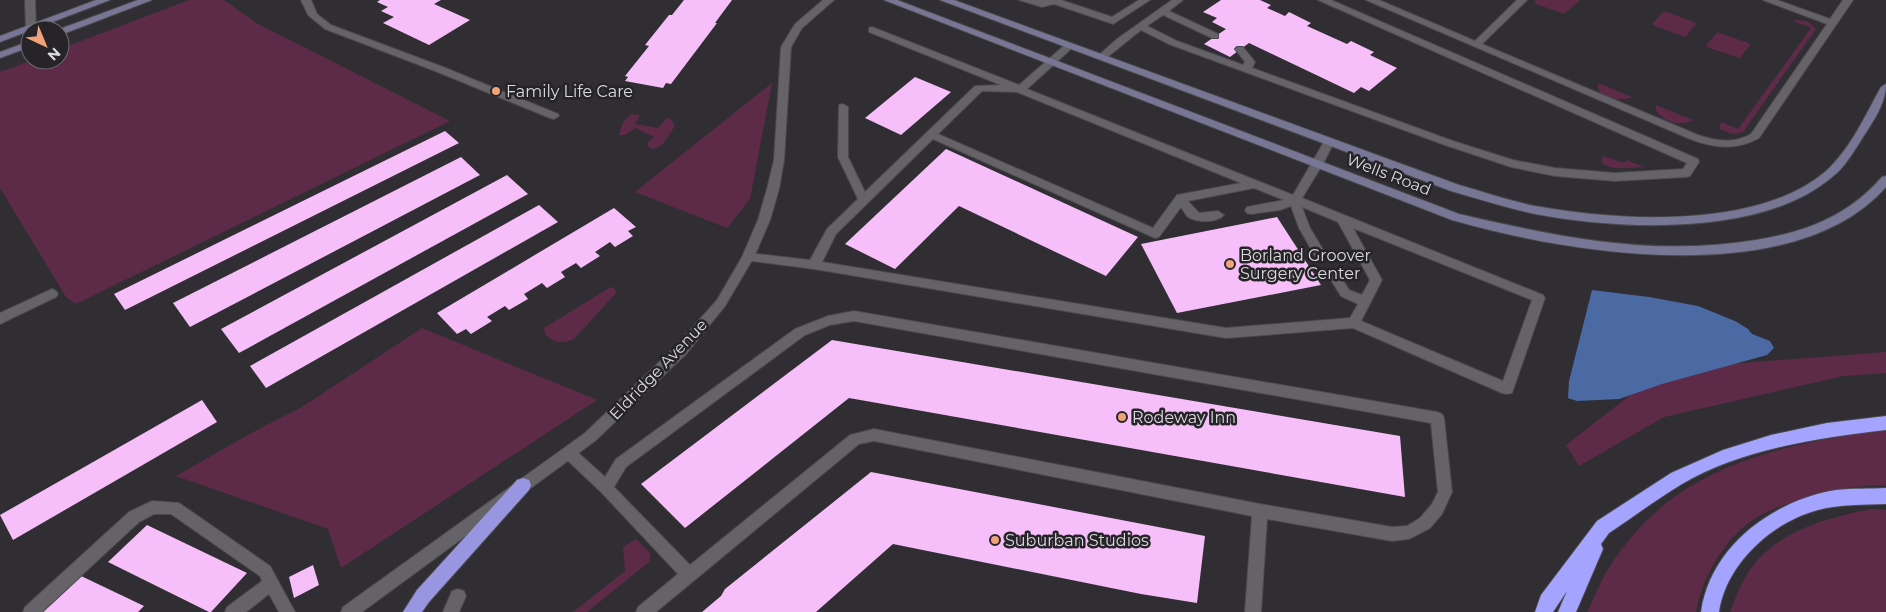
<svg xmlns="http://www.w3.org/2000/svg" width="1886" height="612" viewBox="0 0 1886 612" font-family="Montserrat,sans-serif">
<rect width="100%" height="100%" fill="#302e33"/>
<g fill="#5d2b48">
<polygon points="189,0 224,0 258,24 450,121 76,304 66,297 0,188 0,72 33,60 60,60 60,49"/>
<polygon points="1537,0 1580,0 1564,14 1536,4 1534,2"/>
<polygon points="1664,11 1694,22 1696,24 1685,37 1655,26 1652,24"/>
<polygon points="1795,20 1807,21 1816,29 1743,132 1733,134 1719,129 1721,122 1738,129 1811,28 1793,21"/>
<polygon points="1717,32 1748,43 1750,45 1740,58 1709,48 1706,46"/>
<polygon points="772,83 750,199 727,228 635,192"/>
<path d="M 1598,83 L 1632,97 C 1621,102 1595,99 1598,83 Z"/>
<path d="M 1656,105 L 1693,120 C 1680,127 1663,122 1656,110 Z"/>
<path d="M 632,114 L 640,115 L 635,124 L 658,128 L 667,118 L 671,119 L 675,126 L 662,145 L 653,149 L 648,147 L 647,143 L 654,137 L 635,128 L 625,135 L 619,135 C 622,125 623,119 632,114 Z"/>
<path d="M 1603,156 L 1624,163 L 1627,160 L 1644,167 C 1631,167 1611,172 1601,162 Z"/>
<path d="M 613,287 L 617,292 L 574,339 C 563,344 553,343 545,334 L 544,328 L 609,288 Z"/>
<polygon points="422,328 597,400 341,568 328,529 176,476 255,431 302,407"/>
<polygon points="1886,352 1886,373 1843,376 1664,417 1579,466 1566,445 1664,369"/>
<path d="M 1886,430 L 1886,486 C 1864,484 1843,488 1822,494 C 1802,499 1782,504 1763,514 C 1729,530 1702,576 1696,612 L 1587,612 C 1594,598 1599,584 1607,571 C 1671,466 1774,446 1886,430 Z"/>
<path d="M 1872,509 L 1886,510 L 1886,612 L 1730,612 C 1736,597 1742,580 1752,567 C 1779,530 1830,517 1872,509 Z"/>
<polygon points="636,539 651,554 649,562 587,612 573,612 625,571 623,547"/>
</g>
<polygon fill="#4b69a3" points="1592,290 1649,297 1698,306 1735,321 1748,329 1752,334 1770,341 1774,348 1767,355 1662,384 1619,399 1577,401 1568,398 1569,381"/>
<g fill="#f7bff9">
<polygon points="380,0 441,0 434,4 470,20 429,45 383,23 394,17 381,11 388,7 377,2"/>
<polygon points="684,0 732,0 715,23 717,23 671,84 666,83 663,88 625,81 628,77 625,76 649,46 645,45 669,15 672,15"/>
<polygon points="1221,0 1260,0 1271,5 1267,8 1285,16 1289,12 1311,23 1307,26 1347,44 1351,41 1374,52 1370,55 1397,68 1369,91 1361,87 1354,93 1249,43 1230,57 1204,44 1226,29 1212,22 1217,18 1203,12"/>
<polygon points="915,77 951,92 901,135 865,118"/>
<polygon points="445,131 459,143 125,310 114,294"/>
<polygon points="946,149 1138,237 1106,276 959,206 895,269 845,244"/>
<polygon points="461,157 480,175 190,327 173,303"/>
<polygon points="507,175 528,194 239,353 221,329"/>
<polygon points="539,205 558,222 266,388 250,366"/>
<polygon points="614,208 636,227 628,231 633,236 615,247 610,242 595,252 600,256 581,268 576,263 561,272 565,277 547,288 542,283 524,294 528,299 509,310 505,306 487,317 492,321 471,334 466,329 457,334 437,313"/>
<polygon points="1277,217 1321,285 1177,313 1141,244"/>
<polygon points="832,340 1400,436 1405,497 849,398 685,528 641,484"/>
<polygon points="202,400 217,422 13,540 0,515"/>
<polygon points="871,472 1205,536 1197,603 1141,594 893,544 816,612 702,612 721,596 725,589"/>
<polygon points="147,525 247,573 211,612 209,612 108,562"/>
<polygon points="313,565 319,585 294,598 289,577"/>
<polygon points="79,575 144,606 138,612 41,612"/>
</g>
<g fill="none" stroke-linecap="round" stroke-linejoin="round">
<g stroke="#4b494d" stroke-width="2">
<g id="service">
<polygon points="301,0 311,0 317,14 331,25 443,67 558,114 559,116 554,119 550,118 435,71 325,29 308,15"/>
<polygon points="1019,0 1061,0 1112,17 1139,0 1150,0 1113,24 1054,4 1042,7"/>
<polygon points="1172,0 1183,0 1169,11 1218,34 1218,38 1212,38 1163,15 1147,26 1177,41 1243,65 1245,62 1235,49 1237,47 1243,47 1255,62 1252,68 1453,141 1513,160 1555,168 1615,173 1683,169 1687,163 1318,0 1331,0 1698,159 1699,162 1690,176 1686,177 1615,181 1555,176 1511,167 1445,145 1171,45 1141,30 1105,59 1099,59 1099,55 1117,39"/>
<path d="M 1366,0 L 1379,0 L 1475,41 L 1517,0 L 1527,0 L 1482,44 L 1698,135 C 1716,141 1733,144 1751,134 L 1827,24 L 1763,0 L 1777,0 L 1830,19 L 1843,0 L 1853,0 L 1759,138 C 1736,151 1714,148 1690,139 Z"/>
<path d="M 872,27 L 1019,85 L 1066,44 L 1072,44 L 1072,48 L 1027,89 L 1293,195 L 1325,140 L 1333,140 L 1334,142 L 1323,164 L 1302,198 L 1543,295 L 1545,298 L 1512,393 L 1507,394 L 1502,393 L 1353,328 L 1226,338 L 814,269 L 744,260 L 742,257 L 748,253 L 810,260 L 827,229 L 858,199 L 838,157 L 839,105 L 843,104 L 848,107 L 848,157 L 865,192 L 975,86 L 1001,85 L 869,32 L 869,28 ZM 982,91 L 1017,92 L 1241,183 L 1177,195 L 1153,228 L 938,134 ZM 933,139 L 1155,238 L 1159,237 L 1181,207 C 1183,210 1185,214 1188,217 C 1197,223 1217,223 1224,215 L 1218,211 L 1199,213 L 1188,201 L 1254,188 L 1284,200 L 1247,207 L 1245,210 L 1247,213 L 1251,214 L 1280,210 L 1291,206 L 1299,228 L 1315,256 L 1323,256 L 1325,253 L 1310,228 L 1302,207 L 1338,222 L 1370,280 L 1362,295 L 1349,290 L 1339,274 L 1335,273 L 1329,277 L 1341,296 L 1358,304 L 1350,318 L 1226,328 L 822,262 L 836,234 ZM 1353,228 L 1532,300 L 1503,381 L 1361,321 L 1382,280 Z"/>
<polygon points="52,289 56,291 58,294 56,297 0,324 0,313"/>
<path d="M 854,311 L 1437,412 L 1442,414 L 1444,418 L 1452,492 L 1442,514 L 1430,528 L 1409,539 L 1392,541 L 1267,519 L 1261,612 L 1245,612 L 1252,516 L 874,441 L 859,444 L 656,612 L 636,612 L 638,607 L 678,574 L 601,492 L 564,457 L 562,453 L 564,449 L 569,447 L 574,449 L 605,477 L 616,459 L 795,329 L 828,316 ZM 854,321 L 1431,423 L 1438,492 L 1432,504 L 1420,518 L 1407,526 L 1392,527 L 1260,504 L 874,429 L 850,435 L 690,565 L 614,487 L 626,467 L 805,335 L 830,325 Z"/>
<polygon points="152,501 179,503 270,566 295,612 279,612 269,594 246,612 225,612 227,607 262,581 260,576 171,514 154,514 139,522 42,612 23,612 25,607 129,512"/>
<polygon points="458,589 464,591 466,596 459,612 443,612 452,591"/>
</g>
</g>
<g stroke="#4b494d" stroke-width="2">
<polygon id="minor" points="823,0 834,0 802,28 791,47 784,160 779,189 770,220 754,257 725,306 686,354 595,441 362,612 341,612 343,607 585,433 676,346 717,300 742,257 758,220 767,189 774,160 781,47 795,24"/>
</g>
<g stroke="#4b494d" stroke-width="2">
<polygon id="tertiary" points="25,0 35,0 36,30 30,30 30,33 26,30"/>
</g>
<g stroke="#4b494d" stroke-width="2">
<g id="secondary">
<polygon points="96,0 110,0 0,42 0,36"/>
<polygon points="138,0 152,0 63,34 60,35 60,30 57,30"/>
<path d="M 884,0 L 897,0 L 1459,214 C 1558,237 1654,257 1756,240 C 1806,232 1848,216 1882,177 L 1886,176 L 1886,187 C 1794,291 1570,254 1452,220 Z"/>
<path d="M 940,0 L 954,0 L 1459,185 C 1484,192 1509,201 1535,206 C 1618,221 1756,230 1825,172 C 1850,150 1865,116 1881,87 L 1886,84 C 1886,105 1871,124 1860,142 C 1852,154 1844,168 1832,177 C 1762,237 1620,230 1535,214 C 1507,208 1479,199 1451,191 Z"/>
<polygon points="30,41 30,47 0,58 0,52"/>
</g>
</g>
<g stroke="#4b494d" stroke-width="2">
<polygon id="trunk" points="523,478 529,480 531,485 529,490 429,602 422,612 403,612 417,590 517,480"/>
</g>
<g stroke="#4b494d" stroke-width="2">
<g id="motorway">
<path d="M 1886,416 L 1886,430 C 1819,438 1741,449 1682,484 C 1657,499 1633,517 1609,533 L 1601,544 L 1603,549 L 1576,612 L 1558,612 L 1567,591 L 1553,612 L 1535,612 L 1541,595 L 1597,521 L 1671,473 L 1723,450 L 1771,435 L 1827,423 Z"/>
<path d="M 1886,488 L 1886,504 C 1863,505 1840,504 1818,510 C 1772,522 1726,564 1719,612 L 1701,612 C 1710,546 1774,500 1836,490 C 1853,488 1870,489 1886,488 Z"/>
</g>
</g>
<use href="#service" fill="#656368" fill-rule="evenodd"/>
<use href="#minor" fill="#656368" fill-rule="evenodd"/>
<use href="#tertiary" fill="#656368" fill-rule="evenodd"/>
<use href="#secondary" fill="#787695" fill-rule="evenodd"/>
<use href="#trunk" fill="#9896e0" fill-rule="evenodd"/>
<use href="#motorway" fill="#a4a3fe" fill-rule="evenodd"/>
</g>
<g fill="#f0a279" stroke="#262429" stroke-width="2">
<circle cx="496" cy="91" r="5"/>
<circle cx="1230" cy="264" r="5"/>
<circle cx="1122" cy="417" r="5"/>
<circle cx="995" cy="540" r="5"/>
</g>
<g text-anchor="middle" stroke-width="5" stroke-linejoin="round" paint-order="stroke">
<g font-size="16" fill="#dbdadd" stroke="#262429" text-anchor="start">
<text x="506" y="97">Family Life Care</text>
<text x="1240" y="261">Borland Groover<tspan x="1240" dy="18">Surgery Center</tspan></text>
<text x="1132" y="423">Rodeway Inn</text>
<text x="1005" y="546">Suburban Studios</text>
</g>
<g font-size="16" fill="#dbdadd" stroke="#262429">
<text transform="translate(1389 174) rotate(21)" y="6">Wells Road</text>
<text transform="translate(658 369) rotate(-46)" y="6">Eldridge Avenue</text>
</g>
</g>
<g transform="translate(45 45) rotate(136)"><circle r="24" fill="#262429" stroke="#6e6d71"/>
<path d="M0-4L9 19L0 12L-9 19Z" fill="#f0a279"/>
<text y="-8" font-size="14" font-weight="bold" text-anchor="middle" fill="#dbdadd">N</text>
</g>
</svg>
